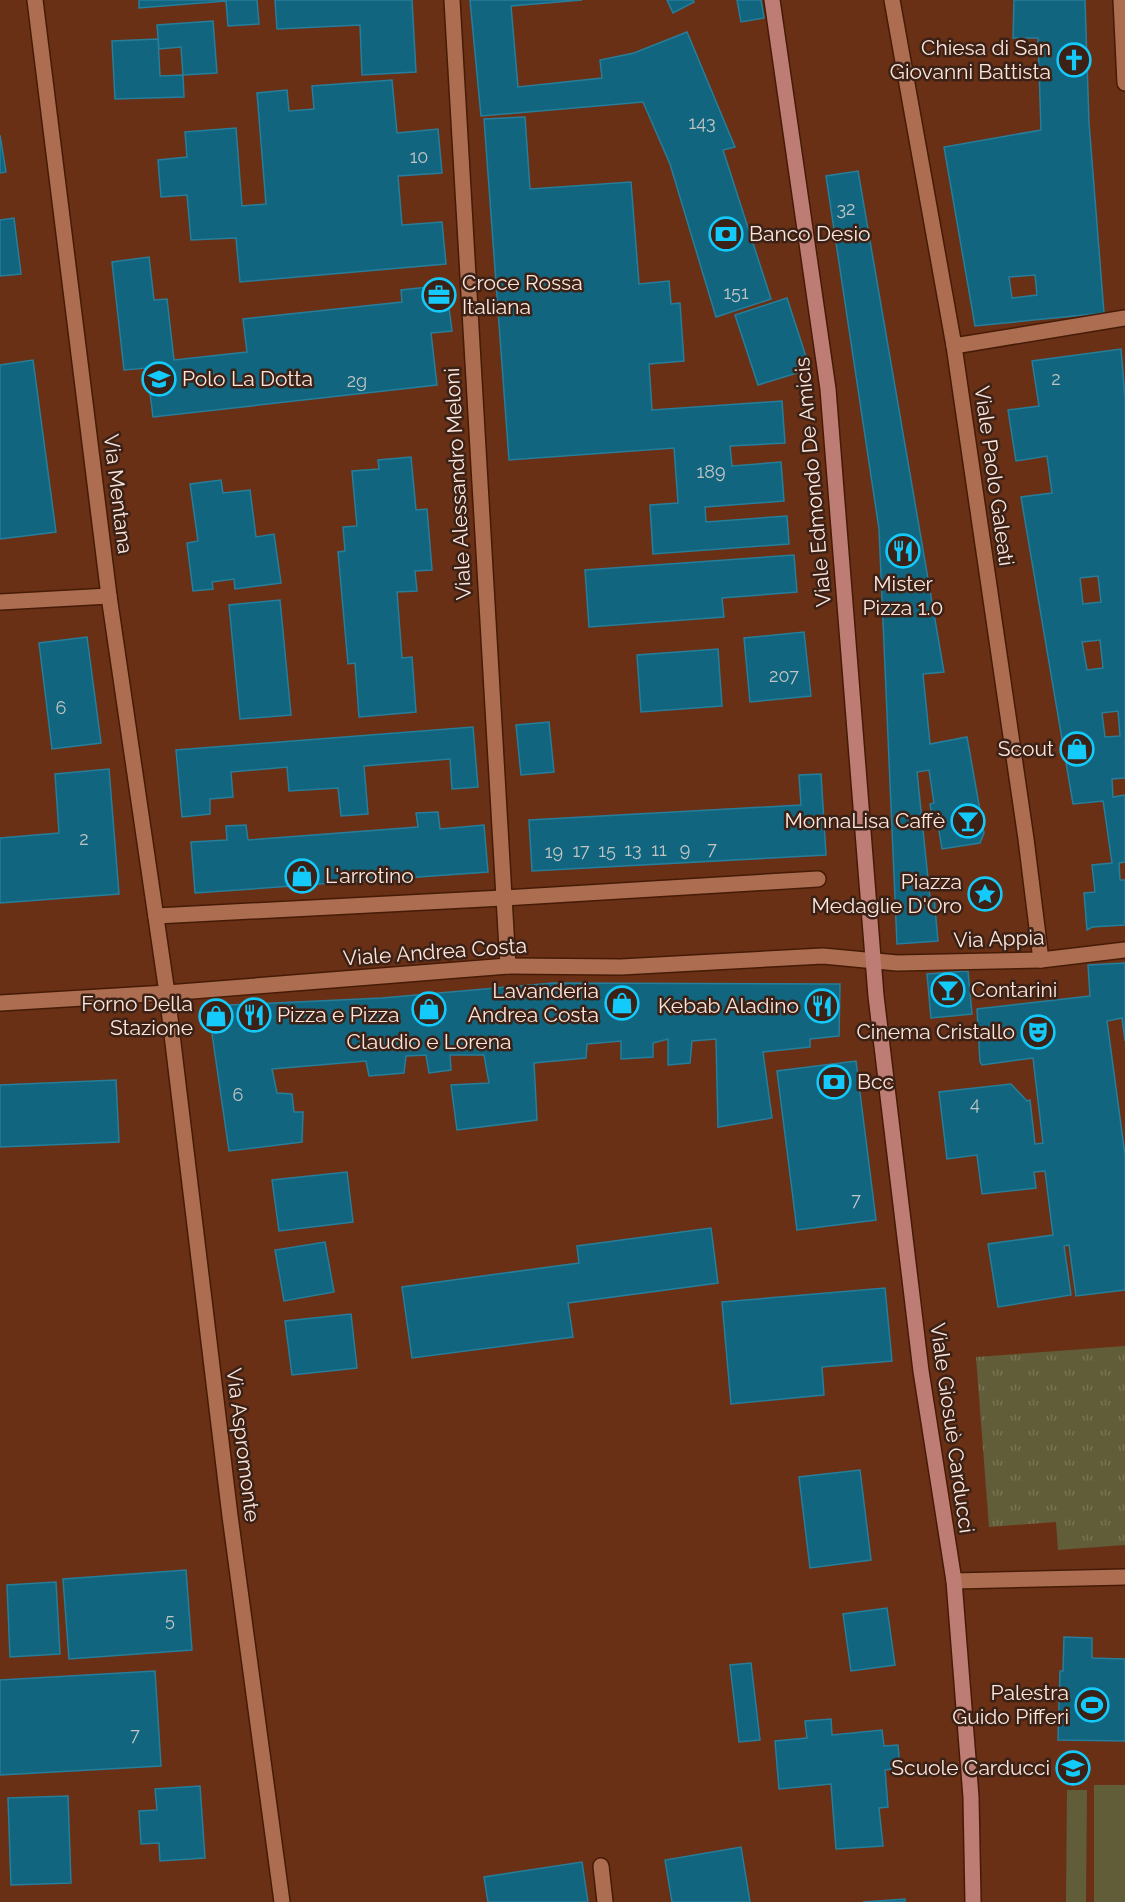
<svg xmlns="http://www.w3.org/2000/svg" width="1125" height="1902" viewBox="0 0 1125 1902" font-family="Raleway,sans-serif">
<defs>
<pattern id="park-tufts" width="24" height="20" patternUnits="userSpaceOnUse" patternTransform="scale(1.5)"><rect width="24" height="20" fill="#615d38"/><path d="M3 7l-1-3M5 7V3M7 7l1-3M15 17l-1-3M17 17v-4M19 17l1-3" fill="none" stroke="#797454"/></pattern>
</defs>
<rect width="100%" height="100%" fill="#693015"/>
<g fill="#615d38">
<rect x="1094" y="1785" width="31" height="117"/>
<polygon points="1067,1790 1087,1790 1086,1902 1066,1902"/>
</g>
<polygon fill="url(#park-tufts)" points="1125,1346 1125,1545 1058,1550 1056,1522 989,1527 976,1357"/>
<g fill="#11657e" stroke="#277e9b" stroke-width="1.5" fill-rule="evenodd">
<polygon points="139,0 257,0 259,24 228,26 226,1 139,8"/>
<polygon points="275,0 412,0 416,72 362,75 360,25 277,29"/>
<polygon points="470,0 582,0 511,6 518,87 602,78 600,60 634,53 687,32 735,147 723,150 771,299 716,317 670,164 643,102 481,116"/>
<polygon points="667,0 693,0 694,2 673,13"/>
<polygon points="737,0 761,0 764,18 741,22"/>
<path d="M 1014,0 L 1085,0 L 1089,123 L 1104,313 L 975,326 L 944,147 L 1041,130 L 1038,38 L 1013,38 ZM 1035,275 L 1037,295 L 1012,298 L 1009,277 Z"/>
<polygon points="213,21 217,73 183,75 181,47 159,49 157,25"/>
<polygon points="158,39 160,76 183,75 184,97 115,99 112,41"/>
<polygon points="392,80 397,133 438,129 442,173 398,176 402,225 442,222 446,264 240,282 236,238 191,240 187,195 161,197 158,160 187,157 185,132 236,128 242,206 266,204 257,93 287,90 289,111 314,109 312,86"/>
<polygon points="525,117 530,189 631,182 639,284 669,281 671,304 680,303 684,361 649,364 652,410 782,401 785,443 730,446 732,466 781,462 784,501 705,507 706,522 787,516 789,544 653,554 650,505 678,503 674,448 509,460 484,119"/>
<polygon points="0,135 6,172 0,173"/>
<polygon points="858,171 944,672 923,674 930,744 967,737 984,833 980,843 942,849 938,825 934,826 930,804 934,803 929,770 917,772 930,898 934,897 938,941 897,944 879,529 826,176"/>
<polygon points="14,218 21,274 0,276 0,220"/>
<polygon points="149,257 154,300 167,299 174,360 247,352 243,319 402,302 401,290 446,285 452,331 431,333 437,385 153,417 147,368 124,370 112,262"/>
<polygon points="787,298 810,369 758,385 735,315"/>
<path d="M 1121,349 L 1125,397 L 1125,778 L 1112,779 L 1113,797 L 1125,795 L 1125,862 L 1119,863 L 1120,880 L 1125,880 L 1125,925 L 1092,927 L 1087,930 L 1084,893 L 1095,892 L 1092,865 L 1112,863 L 1104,807 L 1103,801 L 1073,804 L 1021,497 L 1052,493 L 1047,456 L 1016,461 L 1008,410 L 1039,406 L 1032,361 ZM 1098,576 L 1101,602 L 1083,604 L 1080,578 ZM 1100,640 L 1103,668 L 1087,670 L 1082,642 ZM 1118,711 L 1120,736 L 1105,737 L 1102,713 Z"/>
<polygon points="33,360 56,532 0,539 0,365"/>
<polygon points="411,457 416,510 427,509 432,570 415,571 417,591 397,592 402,658 412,657 416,712 359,717 355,663 348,664 338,552 345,551 343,527 357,526 352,471 379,469 378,460"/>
<polygon points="221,480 223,493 250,490 256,537 274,534 281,583 235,589 234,579 212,582 213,589 193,591 187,543 198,541 190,484"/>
<polygon points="794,555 797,592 722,598 724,617 589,627 585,570"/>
<polygon points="280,600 291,715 240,719 229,605"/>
<polygon points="804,632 811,696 750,702 744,638"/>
<polygon points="87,637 101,743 52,749 39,643"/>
<polygon points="718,649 722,706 641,712 637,655"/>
<polygon points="549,722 554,772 521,775 516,725"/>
<polygon points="473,727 478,787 452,789 450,759 364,766 368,814 341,816 338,788 289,791 287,767 231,772 233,797 210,799 210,814 182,817 176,750"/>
<polygon points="109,769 119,894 0,903 0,838 59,833 55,774"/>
<polygon points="821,774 826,855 532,871 529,820 801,805 799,775"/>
<polygon points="438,812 440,829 484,825 488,872 195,893 191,842 227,840 226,826 246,825 248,840 418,827 416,813"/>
<polygon points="1125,963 1125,1041 1122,1018 1107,1021 1125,1155 1125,1290 1076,1296 1069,1245 1064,1246 1071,1295 998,1307 988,1244 1053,1235 1045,1171 1034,1172 1036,1188 982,1194 977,1155 947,1159 939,1092 1011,1084 1027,1101 1030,1100 1035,1144 1043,1143 1033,1058 982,1065 980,1062 977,1009 1090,996 1088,965"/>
<polygon points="968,971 972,1014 931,1018 927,974"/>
<polygon points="553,983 840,984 839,1036 810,1039 810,1047 763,1052 772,1118 718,1127 716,1039 692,1041 690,1063 668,1065 668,1039 653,1043 653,1057 621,1059 621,1041 587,1044 586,1058 534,1063 537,1120 457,1130 451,1085 489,1083 484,1055 450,1055 451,1070 429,1073 426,1055 406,1056 404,1073 369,1076 366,1061 272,1069 277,1093 292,1094 294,1112 303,1112 302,1142 229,1151 208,1006 382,998"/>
<polygon points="856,1061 876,1220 797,1230 777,1071"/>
<polygon points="116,1080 119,1142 0,1147 0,1085"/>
<polygon points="347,1172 353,1222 279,1231 272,1180"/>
<polygon points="711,1228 718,1283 568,1303 573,1337 412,1358 402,1287 579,1263 577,1246"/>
<polygon points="325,1242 334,1292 284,1301 275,1250"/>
<polygon points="885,1288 892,1361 822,1367 824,1395 731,1404 722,1302"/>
<polygon points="351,1314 357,1368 292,1375 285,1321"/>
<polygon points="860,1470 871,1560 810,1568 799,1477"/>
<polygon points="186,1570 192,1650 69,1659 63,1579"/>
<polygon points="56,1582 60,1654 10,1657 7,1585"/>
<polygon points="887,1608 895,1665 851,1671 843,1614"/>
<polygon points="1064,1637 1092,1638 1092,1658 1125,1659 1125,1741 1058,1740 1060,1671 1063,1671"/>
<polygon points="751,1663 760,1740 739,1742 730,1665"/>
<polygon points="155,1671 161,1766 0,1775 0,1680"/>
<polygon points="831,1719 832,1735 882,1730 884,1746 898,1745 900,1768 885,1770 888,1807 879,1808 883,1846 836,1849 831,1784 779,1789 775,1741 807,1738 805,1721"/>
<polygon points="200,1786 205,1858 160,1861 159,1843 141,1844 139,1811 157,1810 155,1789"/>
<polygon points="68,1796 71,1883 11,1885 8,1798"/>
<polygon points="741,1847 750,1902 672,1902 665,1860"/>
<polygon points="582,1862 588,1902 488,1902 484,1877"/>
<polygon points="905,1899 905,1902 863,1902"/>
</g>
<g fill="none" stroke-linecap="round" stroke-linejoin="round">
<g stroke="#461b06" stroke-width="18">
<g id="street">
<polyline points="35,0 109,596 167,993 230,1516 282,1902"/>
<polyline points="452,0 508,966"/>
<polyline points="892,0 954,346 1026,839 1041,960"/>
<polyline points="1121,0 1125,83"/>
<polyline points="954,346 1125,318"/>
<polyline points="0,602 109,596"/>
<polyline points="156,916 503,898 818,879"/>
<polyline points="0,1003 167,993 508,966 621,967 823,956 897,963 1041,960 1125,950"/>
<polyline points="954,1581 1125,1577"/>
<polyline points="601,1866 605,1902"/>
</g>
</g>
<g stroke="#461b06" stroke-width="18">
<polyline id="secondary" points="772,0 828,389 876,996 921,1371 954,1581 971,1797 973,1902"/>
</g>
<use href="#street" stroke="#ad6d51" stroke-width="15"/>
<use href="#secondary" stroke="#bd7c74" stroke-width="15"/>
</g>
<defs>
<g id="church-ring" transform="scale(1.725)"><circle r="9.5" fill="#3c2216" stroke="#14cafb" stroke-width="1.5"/><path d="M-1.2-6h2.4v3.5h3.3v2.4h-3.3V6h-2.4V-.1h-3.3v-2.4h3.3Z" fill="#14cafb"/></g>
<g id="bank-ring" transform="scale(1.725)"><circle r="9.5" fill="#3c2216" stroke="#14cafb" stroke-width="1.5"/><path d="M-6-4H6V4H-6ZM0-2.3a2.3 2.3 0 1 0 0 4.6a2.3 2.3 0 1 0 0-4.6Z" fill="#14cafb"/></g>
<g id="office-ring" transform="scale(1.725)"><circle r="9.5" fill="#3c2216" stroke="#14cafb" stroke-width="1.5"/><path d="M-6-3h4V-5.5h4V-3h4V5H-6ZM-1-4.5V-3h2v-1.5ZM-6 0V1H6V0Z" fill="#14cafb"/></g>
<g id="university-ring" transform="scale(1.725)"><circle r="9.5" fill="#3c2216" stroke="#14cafb" stroke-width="1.5"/><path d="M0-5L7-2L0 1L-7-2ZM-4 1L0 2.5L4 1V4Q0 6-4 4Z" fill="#14cafb"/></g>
<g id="restaurant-ring" transform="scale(1.725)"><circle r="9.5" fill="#3c2216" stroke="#14cafb" stroke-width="1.5"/><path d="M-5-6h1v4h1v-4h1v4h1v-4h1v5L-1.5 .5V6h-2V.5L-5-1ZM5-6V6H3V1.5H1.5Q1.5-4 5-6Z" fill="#14cafb"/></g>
<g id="shop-ring" transform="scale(1.725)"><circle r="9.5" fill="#3c2216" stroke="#14cafb" stroke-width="1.5"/><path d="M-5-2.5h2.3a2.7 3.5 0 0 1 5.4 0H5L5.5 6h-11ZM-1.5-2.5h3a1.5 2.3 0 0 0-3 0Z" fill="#14cafb"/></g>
<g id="bar-ring" transform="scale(1.725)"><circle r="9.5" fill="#3c2216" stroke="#14cafb" stroke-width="1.5"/><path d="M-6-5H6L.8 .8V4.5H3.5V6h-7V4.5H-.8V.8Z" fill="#14cafb"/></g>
<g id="sight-ring" transform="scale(1.725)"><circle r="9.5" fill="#3c2216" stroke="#14cafb" stroke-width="1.5"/><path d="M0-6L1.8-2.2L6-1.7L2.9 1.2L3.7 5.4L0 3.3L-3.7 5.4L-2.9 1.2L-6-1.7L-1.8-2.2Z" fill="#14cafb"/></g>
<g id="theatre-ring" transform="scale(1.725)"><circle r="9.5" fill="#3c2216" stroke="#14cafb" stroke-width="1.5"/><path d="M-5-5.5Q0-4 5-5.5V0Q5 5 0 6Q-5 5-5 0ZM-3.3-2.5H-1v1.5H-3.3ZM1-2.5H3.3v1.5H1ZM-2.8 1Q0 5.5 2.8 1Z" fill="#14cafb"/></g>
<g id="stadium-ring" transform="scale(1.725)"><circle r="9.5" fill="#3c2216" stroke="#14cafb" stroke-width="1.5"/><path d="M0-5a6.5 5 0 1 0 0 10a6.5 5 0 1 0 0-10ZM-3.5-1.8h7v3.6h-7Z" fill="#14cafb"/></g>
<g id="school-ring" transform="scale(1.725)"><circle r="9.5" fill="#3c2216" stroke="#14cafb" stroke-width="1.5"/><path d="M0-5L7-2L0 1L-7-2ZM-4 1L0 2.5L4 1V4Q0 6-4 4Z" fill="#14cafb"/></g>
</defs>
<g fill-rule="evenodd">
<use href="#church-ring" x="1074" y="60"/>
<use href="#bank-ring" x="726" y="234"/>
<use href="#office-ring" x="439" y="295"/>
<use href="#university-ring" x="159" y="379"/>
<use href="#restaurant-ring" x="903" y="551"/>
<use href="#shop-ring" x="1077" y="749"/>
<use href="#bar-ring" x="968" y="821"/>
<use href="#shop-ring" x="302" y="876"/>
<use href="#sight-ring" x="985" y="894"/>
<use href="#bar-ring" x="948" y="990"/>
<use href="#shop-ring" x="622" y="1003"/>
<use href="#restaurant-ring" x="822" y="1006"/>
<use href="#shop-ring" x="429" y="1009"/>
<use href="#restaurant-ring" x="254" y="1015"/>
<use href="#shop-ring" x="216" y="1016"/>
<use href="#theatre-ring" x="1038" y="1032"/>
<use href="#bank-ring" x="834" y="1082"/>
<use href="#stadium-ring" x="1092" y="1705"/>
<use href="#school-ring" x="1073" y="1768"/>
</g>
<g text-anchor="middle" stroke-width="5" stroke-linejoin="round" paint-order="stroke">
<g font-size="18" fill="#c0c5c4">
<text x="702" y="129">143</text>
<text x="419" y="163">10</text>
<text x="846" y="215">32</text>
<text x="736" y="299">151</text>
<text x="1056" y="385">2</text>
<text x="357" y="387">2g</text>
<text x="711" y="478">189</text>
<text x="784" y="682">207</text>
<text x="61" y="714">6</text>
<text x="84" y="845">2</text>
<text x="712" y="855">7</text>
<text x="633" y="856">13</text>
<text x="659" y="856">11</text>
<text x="685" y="856">9</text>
<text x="581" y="857">17</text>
<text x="607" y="857">15</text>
<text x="554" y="858">19</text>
<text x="238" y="1101">6</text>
<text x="975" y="1110">4</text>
<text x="856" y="1206">7</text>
<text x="170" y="1626">5</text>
<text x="135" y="1741">7</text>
</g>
<g font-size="21" fill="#fbe5dc" stroke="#3c2216" text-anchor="end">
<text x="1051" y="55">Chiesa di San<tspan x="1051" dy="24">Giovanni Battista</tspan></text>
<text x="749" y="241" text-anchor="start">Banco Desio</text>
<text x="462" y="290" text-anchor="start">Croce Rossa<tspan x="462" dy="24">Italiana</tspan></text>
<text x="182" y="386" text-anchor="start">Polo La Dotta</text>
<text x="903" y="591" text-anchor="middle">Mister<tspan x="903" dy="24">Pizza 1.0</tspan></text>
<text x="1054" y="756">Scout</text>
<text x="945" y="828">MonnaLisa Caffè</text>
<text x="325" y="883" text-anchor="start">L'arrotino</text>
<text x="962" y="889">Piazza<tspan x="962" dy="24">Medaglie D'Oro</tspan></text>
<text x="971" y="997" text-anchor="start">Contarini</text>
<text x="599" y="998">Lavanderia<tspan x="599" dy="24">Andrea Costa</tspan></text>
<text x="193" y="1011">Forno Della<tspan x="193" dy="24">Stazione</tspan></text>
<text x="799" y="1013">Kebab Aladino</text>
<text x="277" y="1022" text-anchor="start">Pizza e Pizza</text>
<text x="1015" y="1039">Cinema Cristallo</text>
<text x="429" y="1049" text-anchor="middle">Claudio e Lorena</text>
<text x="857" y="1089" text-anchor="start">Bcc</text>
<text x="1069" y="1700">Palestra<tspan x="1069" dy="24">Guido Pifferi</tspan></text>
<text x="1050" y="1775">Scuole Carducci</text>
</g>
<g font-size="21" fill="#fbe5dc" stroke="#3c2216">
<text transform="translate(994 476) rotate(82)" y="7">Viale Paolo Galeati</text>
<text transform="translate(813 482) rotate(-95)" y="7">Viale Edmondo De Amicis</text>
<text transform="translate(458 484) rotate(-93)" y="7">Viale Alessandro Meloni</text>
<text transform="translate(118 494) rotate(83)" y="7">Via Mentana</text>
<text transform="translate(999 939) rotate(-2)" y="7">Via Appia</text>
<text transform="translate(435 952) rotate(-4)" y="7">Viale Andrea Costa</text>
<text transform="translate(952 1428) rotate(82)" y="7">Viale Giosuè Carducci</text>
<text transform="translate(243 1445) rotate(83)" y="7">Via Aspromonte</text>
</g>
</g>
</svg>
